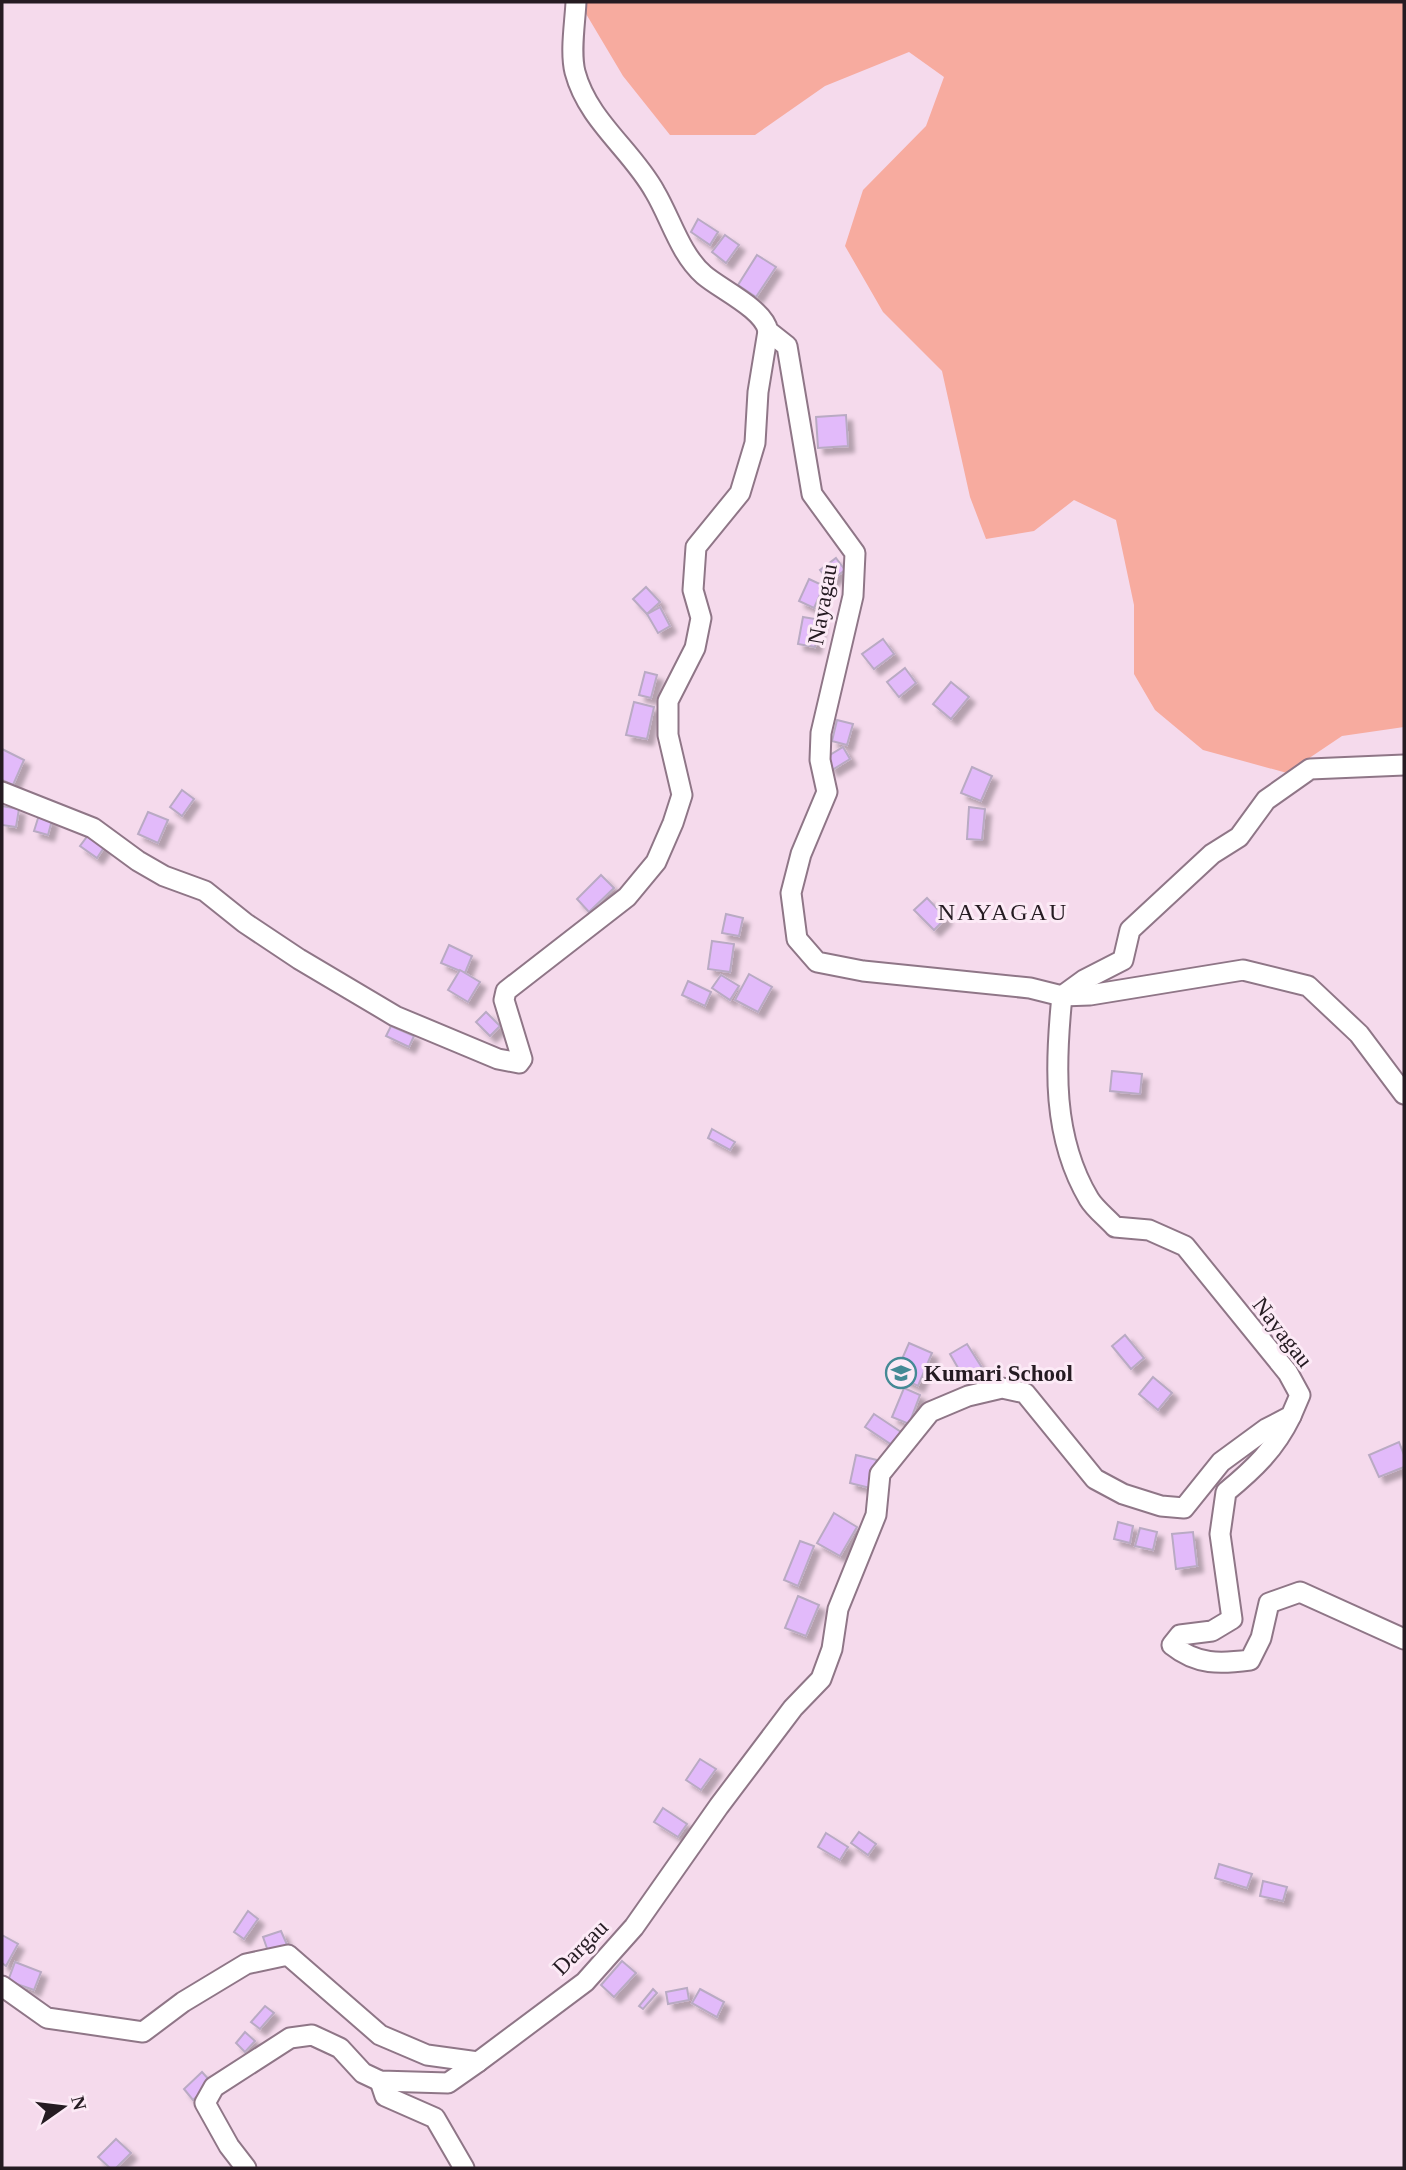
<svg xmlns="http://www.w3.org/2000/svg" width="1406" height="2170" viewBox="0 0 1406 2170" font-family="Georgia,serif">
<defs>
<filter id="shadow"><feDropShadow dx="6" dy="6" stdDeviation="2" flood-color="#0004"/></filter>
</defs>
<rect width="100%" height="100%" fill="#f5daec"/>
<polygon fill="#f7ab9f" points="579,2 1404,2 1404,727 1342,736 1287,773 1203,750 1155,710 1134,674 1134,605 1116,520 1074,500 1034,531 986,539 970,497 942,371 883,312 845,246 863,190 926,126 944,77 909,52 825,86 755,135 670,135 623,76"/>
<g fill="#e2bafa" stroke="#b9aac3" stroke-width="2" filter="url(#shadow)">
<polygon points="698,219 718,232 710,245 691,232"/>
<polygon points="725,235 739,245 726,263 712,252"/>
<polygon points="757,255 776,267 756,297 738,285"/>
<polygon points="846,415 848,446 818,448 816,417"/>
<polygon points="836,558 845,570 829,582 820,570"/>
<polygon points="809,579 824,586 814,608 799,601"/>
<polygon points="646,587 660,602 647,614 633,599"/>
<polygon points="660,607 670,626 658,633 647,614"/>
<polygon points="803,617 821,620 815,647 798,644"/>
<polygon points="883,639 894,654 874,669 862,654"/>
<polygon points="905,668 916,683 899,697 887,682"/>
<polygon points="645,672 657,675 651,698 639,695"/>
<polygon points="951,682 969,697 951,719 933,704"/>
<polygon points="634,702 654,707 647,739 626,735"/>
<polygon points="837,720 853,724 847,745 832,741"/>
<polygon points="843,747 850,759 832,770 825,758"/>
<polygon points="2,749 24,760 13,785 2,780"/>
<polygon points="972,767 992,776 981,801 961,793"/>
<polygon points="182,790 194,799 182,816 170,807"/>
<polygon points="2,806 19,809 16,827 2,825"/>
<polygon points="969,807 985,809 982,840 967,839"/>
<polygon points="148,812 168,820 158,843 138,834"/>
<polygon points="39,815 52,820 48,835 34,831"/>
<polygon points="89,834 105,846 97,858 80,846"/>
<polygon points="601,875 614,888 589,912 577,899"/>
<polygon points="927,898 946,918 934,930 914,910"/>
<polygon points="726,914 743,918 739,936 722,933"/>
<polygon points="712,941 734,944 730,972 708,969"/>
<polygon points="449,945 472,956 465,973 441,963"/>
<polygon points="460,970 480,982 468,1002 448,990"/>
<polygon points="749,974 772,987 758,1012 735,1000"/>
<polygon points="721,975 739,986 730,1000 712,988"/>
<polygon points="688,981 711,992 705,1006 682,995"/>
<polygon points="486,1012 500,1026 490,1036 476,1022"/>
<polygon points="391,1026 414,1036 409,1047 386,1036"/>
<polygon points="1112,1071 1142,1074 1140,1094 1110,1091"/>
<polygon points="712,1129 735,1142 730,1150 708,1138"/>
<polygon points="1125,1335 1144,1358 1131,1369 1112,1346"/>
<polygon points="909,1343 932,1353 918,1386 895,1375"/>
<polygon points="967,1344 986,1374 968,1385 950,1354"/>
<polygon points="1153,1377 1172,1393 1158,1410 1139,1394"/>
<polygon points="904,1388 920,1395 909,1424 892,1417"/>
<polygon points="874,1414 901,1432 892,1445 865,1427"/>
<polygon points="1399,1442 1404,1455 1404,1467 1379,1477 1369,1455"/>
<polygon points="856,1455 877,1460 870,1488 850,1483"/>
<polygon points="834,1513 857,1527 840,1556 817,1543"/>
<polygon points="1118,1522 1133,1526 1130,1543 1114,1539"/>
<polygon points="1140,1528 1157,1532 1153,1550 1135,1546"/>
<polygon points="1193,1532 1197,1566 1176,1569 1172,1534"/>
<polygon points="800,1541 814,1546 798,1586 784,1580"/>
<polygon points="798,1596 819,1605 806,1636 785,1628"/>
<polygon points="700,1759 716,1769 701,1790 686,1780"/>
<polygon points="663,1808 687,1824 678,1837 654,1822"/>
<polygon points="859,1832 876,1844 868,1855 851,1843"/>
<polygon points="826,1833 848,1847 840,1860 818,1847"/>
<polygon points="1219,1864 1252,1874 1247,1888 1215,1878"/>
<polygon points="1263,1881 1287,1887 1283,1901 1260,1896"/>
<polygon points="248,1911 258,1919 244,1939 234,1932"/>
<polygon points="281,1931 288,1947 269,1954 263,1937"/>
<polygon points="2,1935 18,1944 6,1966 2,1963"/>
<polygon points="622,1961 636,1973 614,1997 601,1985"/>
<polygon points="15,1962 41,1972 34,1990 8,1981"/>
<polygon points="687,1988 689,2000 668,2004 666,1992"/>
<polygon points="653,1989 657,1993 643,2009 639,2006"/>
<polygon points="700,1989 724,2002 717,2017 692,2003"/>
<polygon points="265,2006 274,2013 260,2029 251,2022"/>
<polygon points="245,2032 255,2041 245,2052 236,2043"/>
<polygon points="202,2072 212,2083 193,2100 184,2089"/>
<polygon points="116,2139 131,2153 116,2168 110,2168 98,2157"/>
</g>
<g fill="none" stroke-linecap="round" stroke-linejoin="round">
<g stroke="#8f7687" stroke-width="23">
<g id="minor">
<path d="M 576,2 C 575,23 570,52 575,72 C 588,121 632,150 655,192 C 671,219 680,254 704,275 C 720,289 764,309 768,331 L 787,346 L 812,494 L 855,553 L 853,596 L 821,733 L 820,760 L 827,792 L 801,854 L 791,893 L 797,939 L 817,962 L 863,971 L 1030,988 L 1062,996 L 1090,995 L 1243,970 L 1308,986 L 1359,1034 L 1404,1094"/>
<polyline points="2,792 93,828 138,861 164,876 205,891 245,923 299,959 395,1016 498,1059 519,1063 522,1059 504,1000 506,991 627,897 656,862 673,823 682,795 668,735 668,701 695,648 701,618 693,590 696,547 740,493 755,443 758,392 768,331"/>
<path d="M 1291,1416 C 1275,1449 1254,1469 1226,1492 L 1220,1534 L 1232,1619 L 1212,1631 L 1180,1635 L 1172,1645 C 1197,1665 1220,1664 1250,1660 L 1261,1638 L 1269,1603 L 1300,1592 L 1404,1639"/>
<path d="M 2,1986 L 47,2018 L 143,2032 L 183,2002 L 246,1964 L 288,1955 L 380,2035 L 427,2055 L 478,2062 L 585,1982 L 634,1927 L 719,1806 L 793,1708 L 821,1679 L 832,1649 L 838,1609 L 876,1515 L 880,1474 L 930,1412 L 968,1396 L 1002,1388 L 1025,1393 L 1095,1479 L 1123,1494 L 1161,1506 L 1184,1508 L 1221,1462 L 1266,1429 L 1291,1416 L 1300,1395 L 1288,1373 L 1185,1246 L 1149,1230 L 1115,1227 C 1107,1218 1095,1209 1089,1199 C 1052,1137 1055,1065 1062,996 L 1084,980 L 1123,960 L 1130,930 L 1212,854 L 1239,837 L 1266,800 L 1310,769 L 1404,765"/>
<polyline points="380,2081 385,2096 435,2118 464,2168"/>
<polyline points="246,2168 229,2146 205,2103 214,2087 290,2038 312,2035 340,2048 363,2073 380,2081 448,2083 478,2062"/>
</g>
</g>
<use href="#minor" stroke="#fff" stroke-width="19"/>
</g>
<defs>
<g id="school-ring" transform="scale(1.575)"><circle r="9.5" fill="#fceaf6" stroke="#448995" stroke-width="1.5"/><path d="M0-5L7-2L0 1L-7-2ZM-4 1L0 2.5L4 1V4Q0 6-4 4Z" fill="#448995"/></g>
</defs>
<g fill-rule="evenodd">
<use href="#school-ring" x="901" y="1373"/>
</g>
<g text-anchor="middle" stroke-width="6" stroke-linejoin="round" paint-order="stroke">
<g font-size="23" fill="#251b22" stroke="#fceaf6">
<text transform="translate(822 604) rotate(-80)" y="8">Nayagau</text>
<text transform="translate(1283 1332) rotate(52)" y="8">Nayagau</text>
<text transform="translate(580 1947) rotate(-45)" y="8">Dargau</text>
</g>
<g font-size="23" font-weight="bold" fill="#251b22" stroke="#fceaf6" text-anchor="start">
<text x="924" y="1381">Kumari School</text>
</g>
<g font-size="24" letter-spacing="2" fill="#251b22" stroke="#fceaf6">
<text x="1003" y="920">NAYAGAU</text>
</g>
</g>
<rect width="1406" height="2170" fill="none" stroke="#251b22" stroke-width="7"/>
<g transform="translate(63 2107) rotate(76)" stroke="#fceaf6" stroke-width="5" paint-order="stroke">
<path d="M0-5L12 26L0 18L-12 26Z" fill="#251b22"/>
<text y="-10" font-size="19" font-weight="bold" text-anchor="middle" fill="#251b22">N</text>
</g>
</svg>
